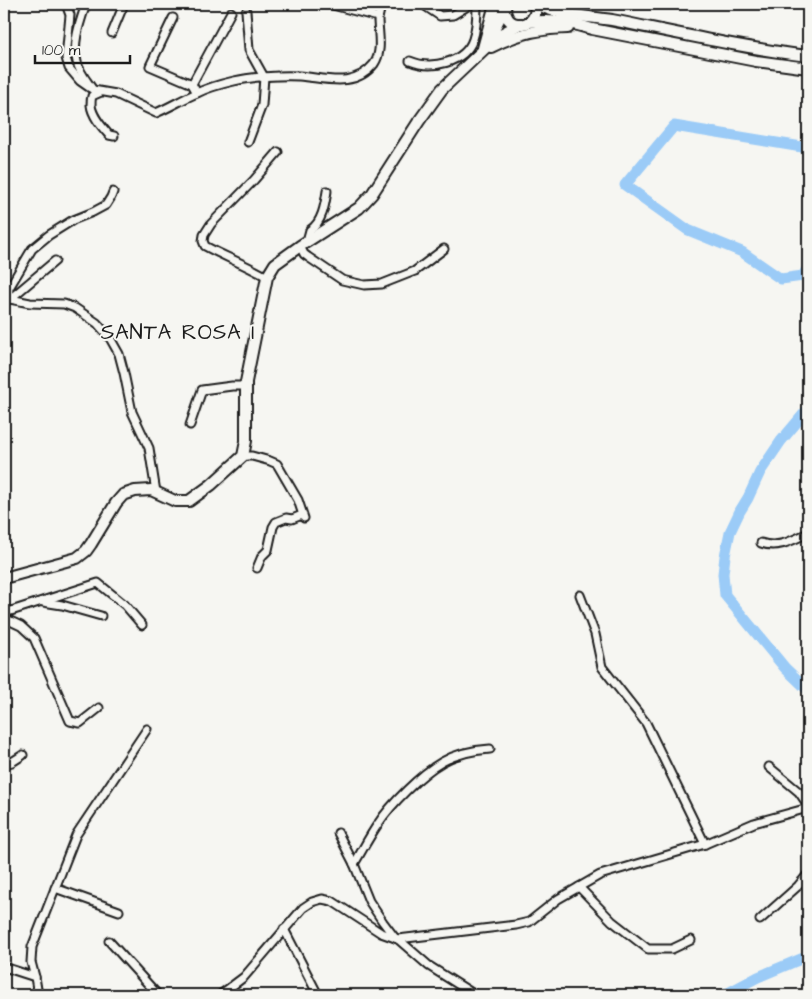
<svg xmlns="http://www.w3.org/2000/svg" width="812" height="999" viewBox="0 0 812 999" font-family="'Architects Daughter',sans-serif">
<rect width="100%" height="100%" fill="#f6f6f2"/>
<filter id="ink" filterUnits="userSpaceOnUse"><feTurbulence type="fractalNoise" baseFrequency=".02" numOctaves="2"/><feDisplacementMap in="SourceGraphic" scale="10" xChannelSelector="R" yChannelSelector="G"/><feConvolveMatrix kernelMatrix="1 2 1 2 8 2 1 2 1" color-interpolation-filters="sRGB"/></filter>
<g filter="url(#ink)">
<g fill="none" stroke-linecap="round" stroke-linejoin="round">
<g stroke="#9bcbf7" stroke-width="11">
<polyline points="808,148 674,126 625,185 688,230 742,252 781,279 803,276 808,268"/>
<polyline points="808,409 781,441 760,472 748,498 740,511 730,532 725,556 723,574 725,595 785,668 808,690"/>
<polyline points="724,995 758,977 808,956"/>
</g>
<g stroke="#1c1c1c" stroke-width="11">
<g id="street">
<polyline points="66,4 70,15 66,58 69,68 80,81 90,88"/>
<path d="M 86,4 C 80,22 72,43 77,62 C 79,72 87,81 93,90 L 116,94 L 156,113 C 170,107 183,99 197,93 C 209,87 221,84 234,81 C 250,77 282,75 299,76 C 325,78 354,89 374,64 C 383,51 378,33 378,19 C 379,14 380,9 382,4"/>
<polyline points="329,4 378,17"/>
<polyline points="422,4 440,16 453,15 466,7 467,4"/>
<polyline points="246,11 249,50 264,77 262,105 248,142"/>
<polyline points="173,18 150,66 192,84 197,93"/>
<polyline points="112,33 124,4"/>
<path d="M 410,61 C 431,70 465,63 473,39 C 477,28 477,15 477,4"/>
<polyline points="192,84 231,12"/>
<path d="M 101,92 L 92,96 C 91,99 91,102 91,105 C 92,116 102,127 109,135 L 114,136"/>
<polyline points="113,192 111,197 106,205 93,212 73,220 49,235 32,249 9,288 8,296 10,299 30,303 64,304 75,308 97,323 110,338 119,354 124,373 132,412 149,448 156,492"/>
<path d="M 307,241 L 310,230 C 322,223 325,205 327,191"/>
<polyline points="300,246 304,254 308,257 342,280 364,285 382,284 415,271 444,249"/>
<path d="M 267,277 C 247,265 225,257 205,246 L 203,241 L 204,235 L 211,224 L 254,180 L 278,152"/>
<polyline points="10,299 55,261"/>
<polyline points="190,425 202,390 232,386 241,386 246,382"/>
<polyline points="243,456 252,456 270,461 277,464 298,500 304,518"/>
<path d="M 761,543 C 778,549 793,540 808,533"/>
<polyline points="257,568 262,556 268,550 273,527 276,522 286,518 292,519 302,515"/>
<polyline points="580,595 595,634 602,667 646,723 705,844"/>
<polyline points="43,602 62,605 101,616"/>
<polyline points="4,609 11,611 98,583 125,605 142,625"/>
<polyline points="4,618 21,626 34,638 70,721 80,723 99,708"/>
<polyline points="4,764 12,762 23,755"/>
<polyline points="769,767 799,792 808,805"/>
<polyline points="338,833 354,864 369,901 383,922 395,938"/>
<path d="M 354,864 C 362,851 369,837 378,824 C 391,804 421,774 442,762 C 456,754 474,750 490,749"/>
<polyline points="579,887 612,921 648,949 672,949 691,940"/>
<polyline points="55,888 119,911"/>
<polyline points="760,920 798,886 808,874"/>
<polyline points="284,929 318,995"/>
<polyline points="398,939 516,925 529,922 558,899 600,875 705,844 754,823 808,808"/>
<polyline points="109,941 158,995"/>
<polyline points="4,967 35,977"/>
<polyline points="38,995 35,977 31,962 32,947 76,835 147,729"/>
<polyline points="220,995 244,977 303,908 312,902 322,899 332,901 381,933 398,939 429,966 475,995"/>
</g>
</g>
<g stroke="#1c1c1c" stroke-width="14">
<g id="secondary">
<path d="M 506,4 C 499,31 541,31 535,4"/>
<path d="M 537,4 C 559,16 587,16 612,20 C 677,33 742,48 808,56"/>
<path d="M 529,22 C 551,19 571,22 592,29 L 756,61 L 808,68"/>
<polyline points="491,35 505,8"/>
<path d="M 491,47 C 516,34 540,28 568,28"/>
<polyline points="483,48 495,4"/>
<polyline points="4,578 77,558 86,551 91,544 116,503 123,495 135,491 151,490 175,501 189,501 211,485 243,456 246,441 246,382 267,277 275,264 300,246 359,208 372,194 419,121 442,89 499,35 520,24"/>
</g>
</g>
<use href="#street" stroke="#f6f6f2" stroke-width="7"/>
<use href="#secondary" stroke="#f6f6f2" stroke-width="10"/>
</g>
</g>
<g text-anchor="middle" stroke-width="4" stroke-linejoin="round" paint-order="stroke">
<g font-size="21" letter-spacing="1" fill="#1c1c1c" stroke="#f6f6f2">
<text x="178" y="339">SANTA ROSA I</text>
</g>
</g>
<rect width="812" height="999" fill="none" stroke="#f6f6f2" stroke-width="20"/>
<rect x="10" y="10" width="792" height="979" fill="none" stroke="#1c1c1c" stroke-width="2" filter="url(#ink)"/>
<path d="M35 55v8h95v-8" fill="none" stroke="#1c1c1c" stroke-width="2.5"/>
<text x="42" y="55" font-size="15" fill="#1c1c1c" stroke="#f6f6f2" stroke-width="4" paint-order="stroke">100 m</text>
</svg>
